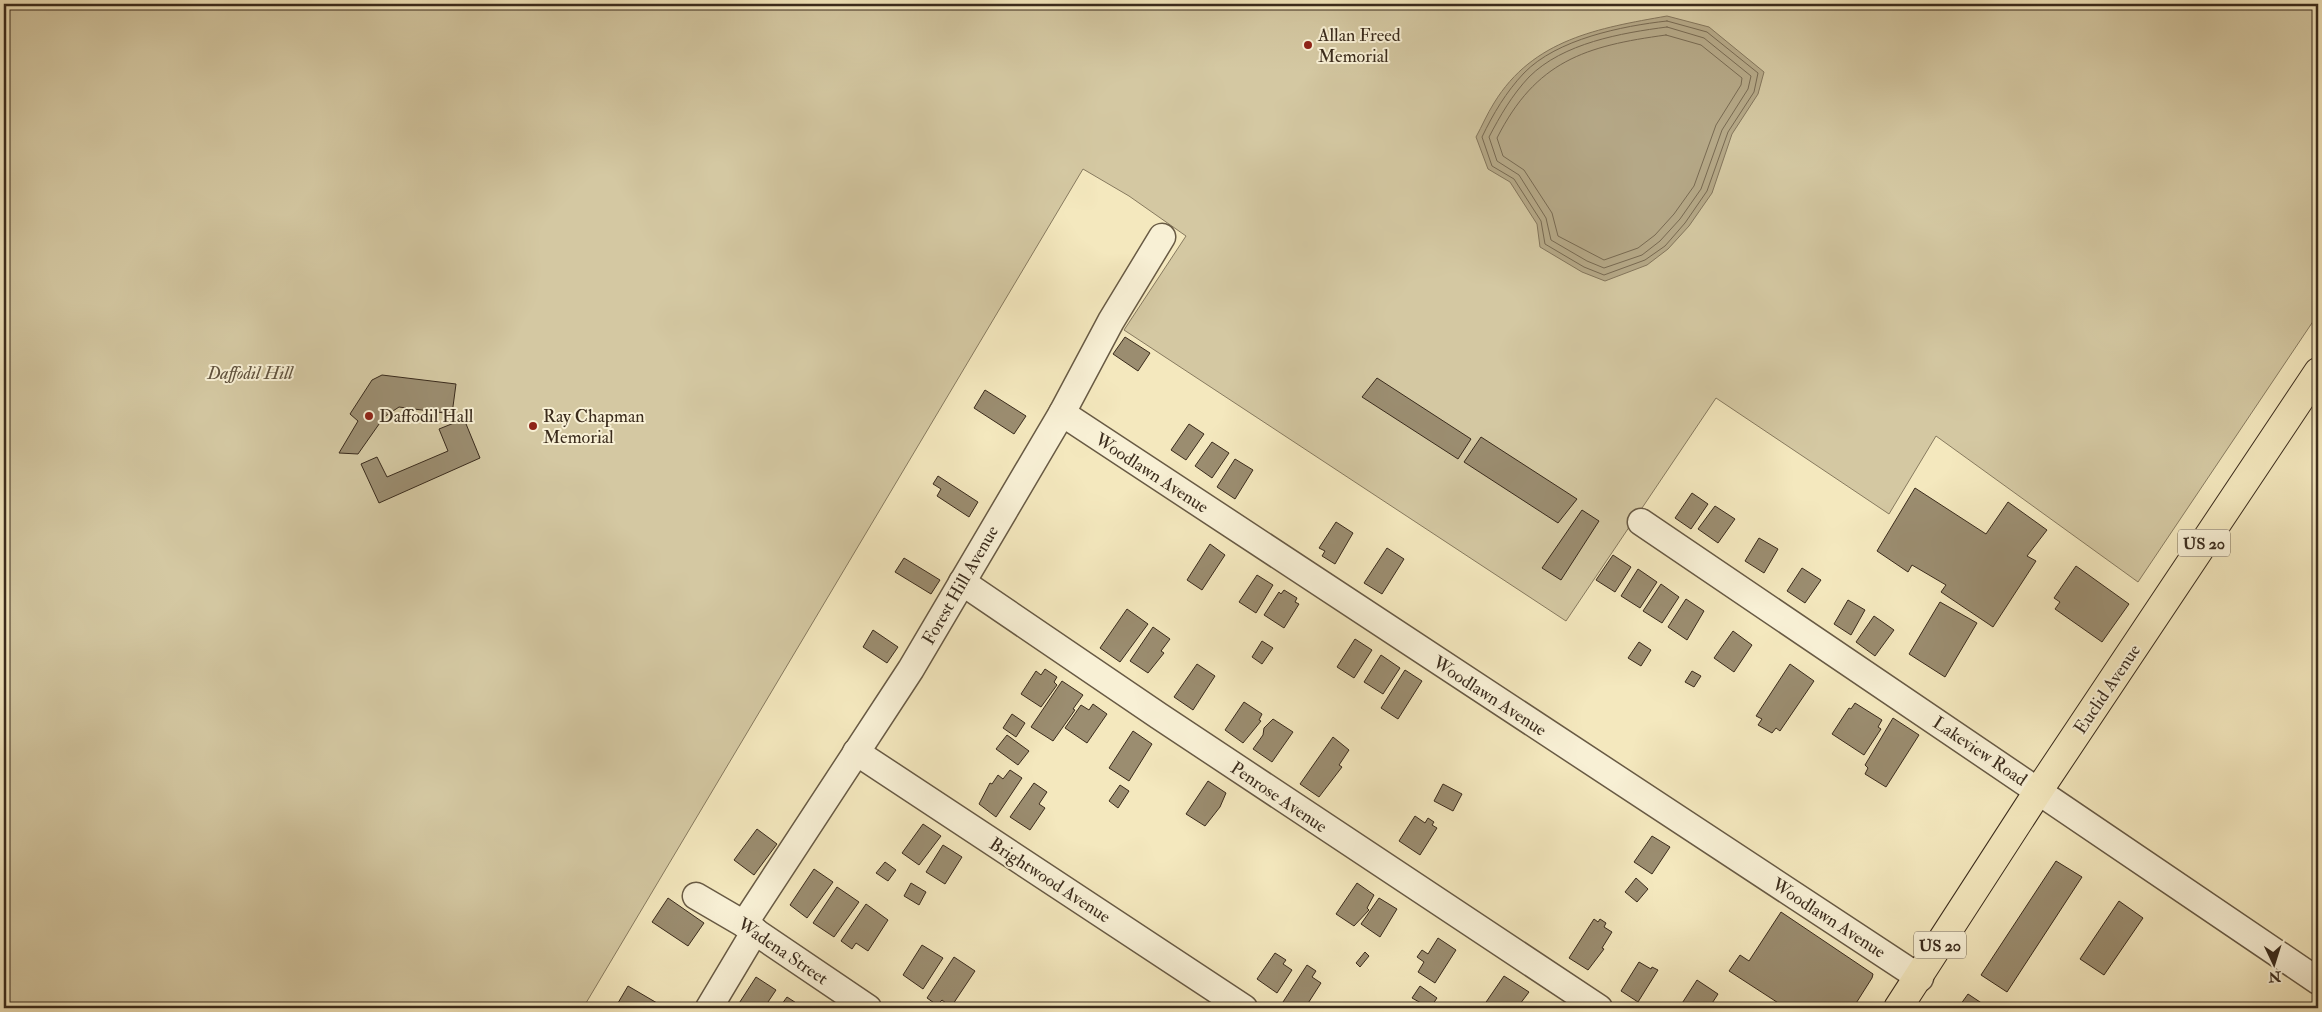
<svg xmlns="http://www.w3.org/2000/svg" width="2322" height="1012" viewBox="0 0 2322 1012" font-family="'IM FELL Double Pica',serif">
<rect width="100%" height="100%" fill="#f4e8be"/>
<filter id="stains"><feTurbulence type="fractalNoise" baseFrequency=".004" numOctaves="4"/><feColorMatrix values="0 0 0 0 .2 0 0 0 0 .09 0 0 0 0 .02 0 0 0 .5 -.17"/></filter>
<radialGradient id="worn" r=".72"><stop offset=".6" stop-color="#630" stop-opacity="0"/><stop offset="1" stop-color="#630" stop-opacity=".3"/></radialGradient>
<polygon fill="#d4c8a2" stroke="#877a5f" points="4,4 2318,4 2318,314 2138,582 1936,436 1889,514 1716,398 1566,621 1124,330 1186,236 1129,196 1083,169 583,1008 4,1008"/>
<path fill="#b5a887" stroke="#84765c" d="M 1667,16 L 1709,27 L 1764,72 L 1758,94 L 1732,134 L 1712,193 L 1689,226 L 1668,249 L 1647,265 L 1605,281 L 1582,272 L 1540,247 L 1537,224 L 1510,182 L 1488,169 L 1476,137 C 1482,126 1487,114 1494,103 C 1533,39 1599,28 1667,16 Z"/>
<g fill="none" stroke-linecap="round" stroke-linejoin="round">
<g stroke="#786a52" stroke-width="1">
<path d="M 1667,21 L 1707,32 L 1758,73 L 1754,92 L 1728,132 L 1707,191 L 1685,223 L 1665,246 L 1645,260 L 1604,275 L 1584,267 L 1545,244 L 1541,221 L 1514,179 L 1492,166 L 1482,137 C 1493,114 1506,92 1524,73 C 1557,39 1622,26 1667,21 Z"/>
<path d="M 1667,27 L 1704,38 L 1751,76 L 1748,89 L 1722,130 L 1701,189 L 1680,219 L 1660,241 L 1642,255 L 1604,268 L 1587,261 L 1551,240 L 1546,218 L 1519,175 L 1497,161 L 1489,137 C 1500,116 1512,95 1529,77 C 1563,43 1621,33 1667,27 Z"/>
<path d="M 1666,35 L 1701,45 L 1742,78 L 1741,85 L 1716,125 L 1694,186 L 1674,214 L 1655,235 L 1638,248 L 1604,260 L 1558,236 L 1552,213 L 1524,170 L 1503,156 L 1497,138 C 1536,61 1585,46 1666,35 Z"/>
</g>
</g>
<g fill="#9b8d70" stroke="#3a2b1c">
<polygon points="1125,337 1150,353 1138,371 1113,354"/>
<polygon points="382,375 456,384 452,414 399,407 384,417 358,454 339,453 358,421 350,414 372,380"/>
<polygon points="1377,378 1471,439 1458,459 1362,397"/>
<polygon points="985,390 1026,416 1014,434 974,408"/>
<polygon points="464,419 480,458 379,503 361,464 377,457 387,477 448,451 439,429"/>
<polygon points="1189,424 1204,434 1186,460 1171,450"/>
<polygon points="1481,437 1577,499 1558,523 1464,462"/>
<polygon points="1212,442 1229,453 1212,478 1195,466"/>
<polygon points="1235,459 1253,470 1235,499 1217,487"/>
<polygon points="938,476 978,502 969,517 937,496 941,489 933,484"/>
<polygon points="1915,488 1986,534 2008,502 2047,530 2027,556 2036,561 1993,627 1941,592 1946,585 1912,565 1908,572 1877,551"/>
<polygon points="1692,493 1708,504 1691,529 1675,518"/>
<polygon points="1715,506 1735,519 1718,543 1698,529"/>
<polygon points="1582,510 1599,521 1561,580 1542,568"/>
<polygon points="1336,522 1353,533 1335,564 1322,556 1325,551 1319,548"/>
<polygon points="1759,538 1778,549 1764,573 1745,561"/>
<polygon points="1210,544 1225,555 1202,590 1187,580"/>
<polygon points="1387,548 1404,559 1382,594 1364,583"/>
<polygon points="1613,555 1631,567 1615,592 1596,580"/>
<polygon points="904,558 940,580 931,594 895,572"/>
<polygon points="2076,566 2129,604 2102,642 2055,609 2060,602 2054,598"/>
<polygon points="1802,568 1821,580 1805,603 1787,591"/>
<polygon points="1638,569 1657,582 1640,608 1621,596"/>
<polygon points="1257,575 1273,585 1256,613 1239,602"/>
<polygon points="1661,584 1679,597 1662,623 1643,611"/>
<polygon points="1284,590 1297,598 1295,602 1299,604 1284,628 1264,615 1279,592 1281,594"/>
<polygon points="1686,599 1704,611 1687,640 1668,627"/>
<polygon points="1848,600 1865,610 1851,635 1834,624"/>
<polygon points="1940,602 1977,623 1945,677 1909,654"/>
<polygon points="1127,609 1148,624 1120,662 1100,648"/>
<polygon points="1874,616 1894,630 1875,656 1856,642"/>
<polygon points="1153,627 1170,639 1161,651 1164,653 1148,673 1130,661"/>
<polygon points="873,630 898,647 887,663 863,647"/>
<polygon points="1733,631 1752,645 1734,672 1714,658"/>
<polygon points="1355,639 1372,650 1354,678 1337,667"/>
<polygon points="1262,641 1273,648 1262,664 1252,657"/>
<polygon points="1639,642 1651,650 1641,666 1628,658"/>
<polygon points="1381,655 1400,668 1383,694 1364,682"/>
<polygon points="1197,664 1215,676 1193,710 1174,697"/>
<polygon points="1790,664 1814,681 1780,731 1776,728 1772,733 1758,725 1762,719 1756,716"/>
<polygon points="1045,669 1057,677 1054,682 1057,685 1041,707 1021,694 1036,671 1041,675"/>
<polygon points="1405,670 1422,681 1398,719 1381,708"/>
<polygon points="1692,671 1701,676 1694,687 1685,682"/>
<polygon points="1062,681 1083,695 1073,709 1075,710 1053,741 1031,727"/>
<polygon points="1244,702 1262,714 1259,720 1261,721 1243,743 1225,730"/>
<polygon points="1855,703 1882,720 1878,727 1881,729 1864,755 1832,734 1849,708 1851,709"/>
<polygon points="1093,704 1107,714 1087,743 1065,728 1081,705 1089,710"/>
<polygon points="1012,714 1025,723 1016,737 1003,728"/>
<polygon points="1893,718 1919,735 1886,787 1865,774 1868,768 1865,765"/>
<polygon points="1273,719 1293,732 1272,762 1253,749 1263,735 1264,728"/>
<polygon points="1133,731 1152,744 1129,781 1109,768"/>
<polygon points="1007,735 1029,751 1018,765 996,749"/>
<polygon points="1333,737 1349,750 1339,765 1342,767 1319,797 1300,784"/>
<polygon points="1010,770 1022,778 996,817 979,804 990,783 992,784 998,775 1003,779"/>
<polygon points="1208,781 1226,793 1220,807 1205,826 1186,814"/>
<polygon points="1034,783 1047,792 1039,804 1045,808 1030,830 1010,817"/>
<polygon points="1443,784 1462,794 1453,811 1434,801"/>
<polygon points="1120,785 1129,791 1118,808 1109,801"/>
<polygon points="1415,816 1425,823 1428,818 1434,822 1432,825 1437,828 1420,855 1399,841"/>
<polygon points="923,824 941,836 919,865 902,853"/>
<polygon points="757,829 777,844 754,875 734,860"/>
<polygon points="1652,836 1670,847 1652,874 1634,862"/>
<polygon points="943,845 962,857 945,884 926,872"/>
<polygon points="2056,861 2082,877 2007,992 1981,975"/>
<polygon points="885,862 896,870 888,881 876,873"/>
<polygon points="814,869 833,882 807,918 790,905"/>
<polygon points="1636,878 1648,889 1637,902 1625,892"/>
<polygon points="911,883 926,892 919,905 904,896"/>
<polygon points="1357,883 1374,895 1367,908 1369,910 1354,926 1336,914"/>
<polygon points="837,887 859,902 834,937 813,923"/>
<polygon points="668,898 704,923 688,946 652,922"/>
<polygon points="1379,898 1397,909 1380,937 1361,924"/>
<polygon points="2119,901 2143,918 2104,975 2080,959"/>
<polygon points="866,904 888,920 868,951 856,943 852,949 841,941"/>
<polygon points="1781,912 1873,974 1872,978 1853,1008 1786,1008 1729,971 1740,955 1749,961"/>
<polygon points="1594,919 1598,922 1600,919 1606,923 1604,927 1612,932 1602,948 1604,949 1588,970 1569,958"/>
<polygon points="1438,938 1456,950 1435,983 1418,972 1424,962 1417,957 1422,950 1428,954"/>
<polygon points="922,945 943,958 923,989 903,975"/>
<polygon points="1365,952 1369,956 1360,967 1356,963"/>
<polygon points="1275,953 1286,960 1283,964 1292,970 1277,993 1257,979"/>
<polygon points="954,957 975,971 951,1007 942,1000 937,1005 927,998"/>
<polygon points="1639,962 1651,969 1652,967 1658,970 1638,1002 1621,991"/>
<polygon points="1307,965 1316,971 1312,977 1321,983 1305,1008 1292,1008 1283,1002"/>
<polygon points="1504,976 1529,992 1517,1008 1482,1008"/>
<polygon points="756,977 776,990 764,1008 736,1008"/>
<polygon points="1697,980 1718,994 1709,1008 1679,1008"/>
<polygon points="628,986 657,1003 655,1008 615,1008"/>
<polygon points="1420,986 1437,998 1430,1008 1412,998"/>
<polygon points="1968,994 1989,1008 1958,1008"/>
<polygon points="787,997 804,1008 779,1008"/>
</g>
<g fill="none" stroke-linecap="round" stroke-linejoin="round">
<g stroke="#685a44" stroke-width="29">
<g id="minor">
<polyline points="1062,413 1920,978"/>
<polyline points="1641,522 2318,981"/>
<polyline points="962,582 1159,716 1599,1008"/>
<polyline points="856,752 1244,1008"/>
<polyline points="696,896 744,924 868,1008"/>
<polyline points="744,924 911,669 1062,413 1111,321 1162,237"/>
<polyline points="709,1008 755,931"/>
</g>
</g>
<g stroke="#3a2b1c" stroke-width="30">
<polyline id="major" points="1898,1008 2039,790 2318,372"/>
</g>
<use href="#minor" stroke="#f8f0d5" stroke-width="26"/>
<use href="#major" stroke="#f4e8be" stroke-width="28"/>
</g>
<g fill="#8f2418" stroke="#f8f0d5" stroke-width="2">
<circle cx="1308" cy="45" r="5"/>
<circle cx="369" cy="416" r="5"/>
<circle cx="533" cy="426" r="5"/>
</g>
<g text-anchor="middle" stroke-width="4" stroke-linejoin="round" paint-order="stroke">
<g fill="#f8f0d5" stroke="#736654" stroke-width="1">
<rect x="2178" y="529.5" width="52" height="27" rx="4"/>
<rect x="1914" y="931.5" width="52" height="27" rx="4"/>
</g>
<g font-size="16" font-weight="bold" fill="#3a2b1c">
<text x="2204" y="549">US 20</text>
<text x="1940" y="951">US 20</text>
</g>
<g font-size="18" fill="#3a2b1c" stroke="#f8f0d5" text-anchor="start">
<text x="1318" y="41">Allan Freed<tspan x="1318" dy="21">Memorial</tspan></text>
<text x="379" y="422">Daffodil Hall</text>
<text x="543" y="422">Ray Chapman<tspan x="543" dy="21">Memorial</tspan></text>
</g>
<g font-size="18" font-style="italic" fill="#60523e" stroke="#f8f0d5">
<text x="250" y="379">Daffodil Hill</text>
</g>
<g font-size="18" fill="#3a2b1c" stroke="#f8f0d5">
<text transform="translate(1152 473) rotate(33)" y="6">Woodlawn Avenue</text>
<text transform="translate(960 585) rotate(-60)" y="6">Forest Hill Avenue</text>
<text transform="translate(2107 689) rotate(-56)" y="6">Euclid Avenue</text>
<text transform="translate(1490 696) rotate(33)" y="6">Woodlawn Avenue</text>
<text transform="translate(1980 751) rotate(34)" y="6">Lakeview Road</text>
<text transform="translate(1279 797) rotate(34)" y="6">Penrose Avenue</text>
<text transform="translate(1050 880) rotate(33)" y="6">Brightwood Avenue</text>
<text transform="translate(1829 918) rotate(33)" y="6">Woodlawn Avenue</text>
<text transform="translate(783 951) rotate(34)" y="6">Wadena Street</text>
</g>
</g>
<rect width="2322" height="1012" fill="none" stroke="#f4e8be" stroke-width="20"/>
<rect x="5" y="5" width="2312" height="1002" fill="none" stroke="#3a2b1c" stroke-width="2.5"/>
<rect x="10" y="10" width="2302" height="992" fill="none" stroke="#3a2b1c"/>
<g transform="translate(2274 964) rotate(176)" stroke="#f8f0d5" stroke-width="4" paint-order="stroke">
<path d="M0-4L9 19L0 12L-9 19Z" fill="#3a2b1c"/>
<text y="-8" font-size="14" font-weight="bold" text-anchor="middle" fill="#3a2b1c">N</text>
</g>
<rect width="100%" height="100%" filter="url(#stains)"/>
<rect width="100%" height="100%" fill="url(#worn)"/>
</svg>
